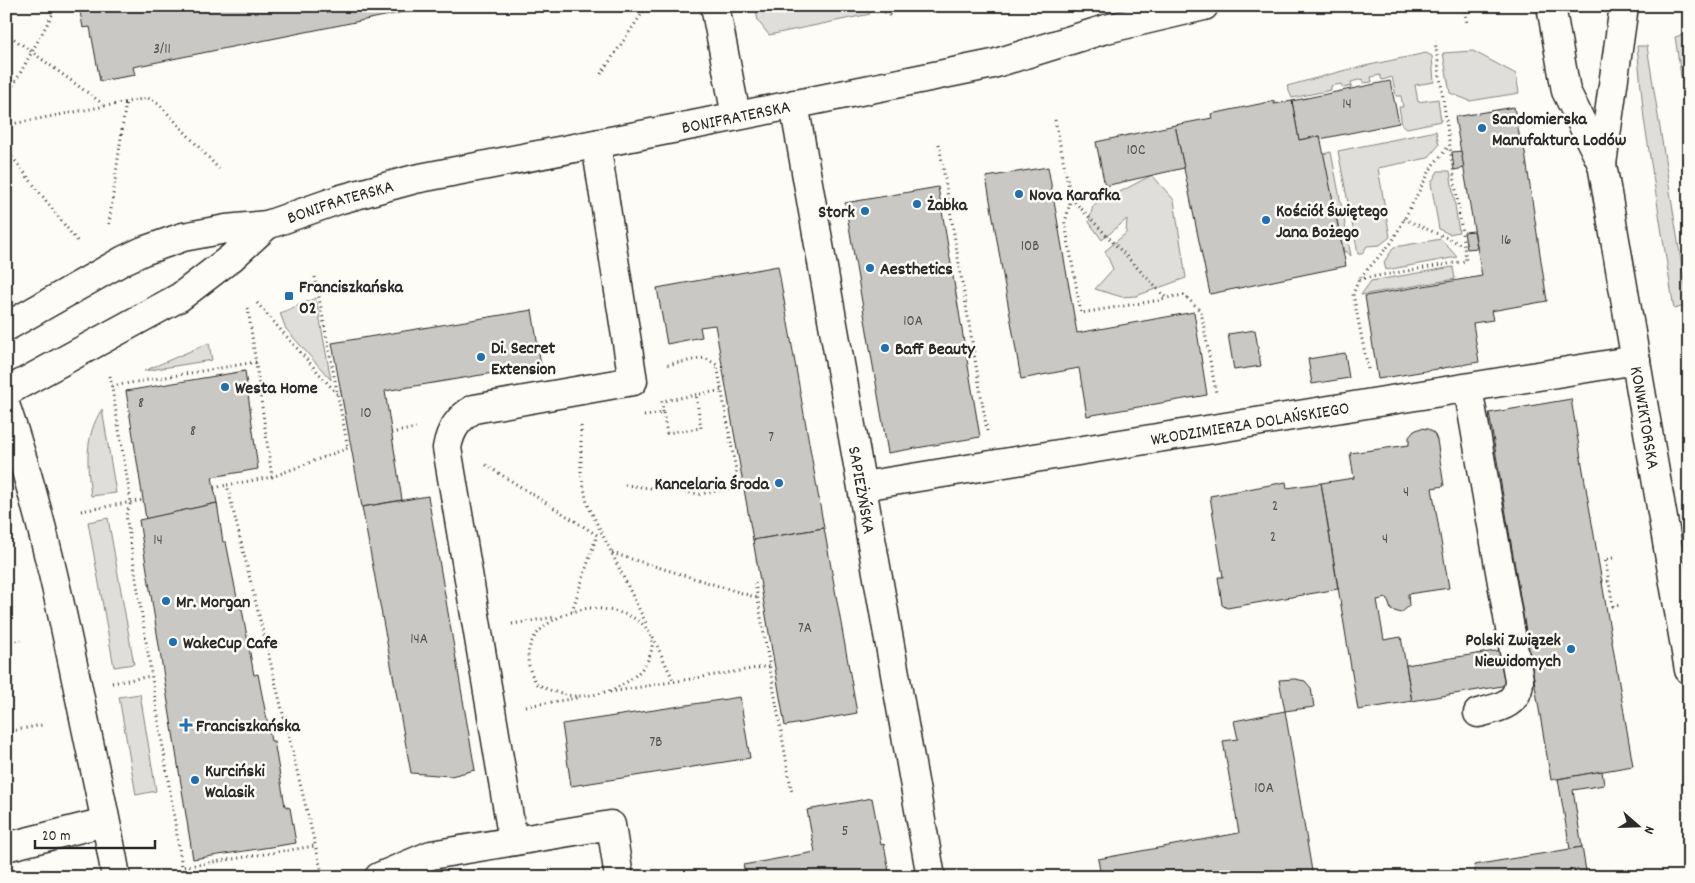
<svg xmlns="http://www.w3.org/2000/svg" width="1695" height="883" viewBox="0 0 1695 883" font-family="Dekko,sans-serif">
<rect width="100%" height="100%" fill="#fdfcf7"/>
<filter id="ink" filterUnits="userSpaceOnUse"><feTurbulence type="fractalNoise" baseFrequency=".02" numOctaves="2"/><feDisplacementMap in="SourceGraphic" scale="10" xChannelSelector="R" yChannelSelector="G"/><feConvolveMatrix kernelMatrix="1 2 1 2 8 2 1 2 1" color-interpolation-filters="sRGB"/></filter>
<g filter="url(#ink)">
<g fill="#dfdeda" stroke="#858482">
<polygon points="755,6 867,6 870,14 769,35 758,21"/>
<polygon points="1689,28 1689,127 1675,37 1685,34 1684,29"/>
<polygon points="1637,46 1647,46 1688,305 1674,309 1644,119"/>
<polygon points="1473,51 1516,74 1519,93 1470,101 1450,93 1443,53"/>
<polygon points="1426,53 1432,56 1434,82 1415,85 1418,102 1438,99 1441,121 1407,128 1402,125 1399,107 1403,107 1401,96 1396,96 1392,77 1382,80 1380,75 1371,77 1372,82 1363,83 1362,79 1351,82 1352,86 1343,88 1341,84 1331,86 1331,90 1292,98 1287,86 1346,70"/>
<polygon points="1436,131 1439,145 1428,158 1378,168 1390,237 1380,245 1367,246 1362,254 1358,254 1338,151"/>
<polygon points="1331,152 1351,256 1347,252 1344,252 1323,154"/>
<polygon points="1438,171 1450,171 1459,232 1449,234 1439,229 1431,183"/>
<polygon points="1152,175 1174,200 1186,278 1136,296 1122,297 1095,289 1113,269 1105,251 1126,233 1127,219 1102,240 1089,222 1093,206"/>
<polygon points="1441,239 1457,257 1386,270 1384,262 1394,247"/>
<polygon points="1453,267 1455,279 1361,295 1371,281"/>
<polygon points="316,298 331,380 286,329 280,313"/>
<polygon points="209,343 212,360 144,371"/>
<path d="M 102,409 L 116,493 L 91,496 C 87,464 84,437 102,409 Z"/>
<polygon points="108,518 134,664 114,667 88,522"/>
<polygon points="140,694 156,791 136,795 119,697"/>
</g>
<g fill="#c9c8c4" stroke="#2b2b2b">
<polygon points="79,6 434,6 133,67 135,75 100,81 90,27 83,28"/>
<polygon points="1390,81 1399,123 1320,139 1320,136 1299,140 1292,101"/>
<polygon points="1274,101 1274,104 1292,101 1299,140 1320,136 1346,266 1210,294 1175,125 1212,118 1211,114"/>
<polygon points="1514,107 1520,139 1523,139 1547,301 1491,311 1493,320 1473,323 1479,362 1378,379 1365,296 1482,276 1455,117"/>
<polygon points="1175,125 1184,168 1105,186 1096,142"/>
<polygon points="1461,151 1464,168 1454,170 1452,152"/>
<polygon points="1048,167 1077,333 1194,312 1207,395 1087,416 1079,368 1021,379 986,177"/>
<polygon points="938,187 980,437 888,453 845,203"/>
<polygon points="1474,231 1477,248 1467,249 1464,232"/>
<polygon points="778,266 824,528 753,540 715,325 700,327 702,337 667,344 657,288"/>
<polygon points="532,310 541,365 385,391 402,500 362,507 332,343"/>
<polygon points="1255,330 1261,366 1234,370 1228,334"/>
<polygon points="1345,353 1349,378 1312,384 1308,359"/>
<polygon points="245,371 258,469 212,477 217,503 146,519 126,391"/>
<polygon points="1571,399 1633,766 1551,780 1489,413"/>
<polygon points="1421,428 1428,429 1434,433 1437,440 1444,486 1432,488 1449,588 1408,594 1409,606 1401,613 1391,610 1387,598 1377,600 1384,640 1401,637 1412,701 1358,710 1321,483 1354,478 1350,453 1409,445 1409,437 1414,431"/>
<polygon points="1286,482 1287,488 1321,483 1338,589 1227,608 1222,605 1218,577 1223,577 1210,496"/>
<polygon points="428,496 475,770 451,776 411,773 362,507"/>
<polygon points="217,503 223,542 226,542 239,608 242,609 254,675 258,674 271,741 274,741 285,806 290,808 296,843 193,859 139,520"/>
<polygon points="824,528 857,713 785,726 753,540"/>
<polygon points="1502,650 1508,685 1412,701 1406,665"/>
<polygon points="1295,679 1305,681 1311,688 1314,707 1285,711 1279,680"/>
<polygon points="740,697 750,758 571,786 562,724"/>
<polygon points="1285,711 1313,877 1101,877 1098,859 1239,833 1223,741 1238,739 1234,721"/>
<polygon points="1602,771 1604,785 1573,790 1582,847 1570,849 1558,779"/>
<polygon points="872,798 881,845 884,844 890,877 746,877 743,865 815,852 807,810"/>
<polygon points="1582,847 1587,877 1476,877 1474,865"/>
</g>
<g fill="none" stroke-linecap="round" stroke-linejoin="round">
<g stroke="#2b2b2b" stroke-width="31">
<g id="minor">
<polyline points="715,6 736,116"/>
<path id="s1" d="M 1551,6 L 1566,91 L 1602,164 L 1689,670"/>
<path id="s2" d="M 794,104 L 931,877"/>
<polyline points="1602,164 1624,6"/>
<path id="s3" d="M 6,327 L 124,260 L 143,251 L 183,237 L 226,229 L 267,225 L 341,199 L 415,179 L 698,124 L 993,64 L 1106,29 L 1204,6"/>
<path d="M 1468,388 L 1519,680 C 1519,705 1498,708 1478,713"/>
<polyline points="6,392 180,297 231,258 267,225"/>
<path d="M 6,407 C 40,507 62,610 83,713 C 94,767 107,822 116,877"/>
<path id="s4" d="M 863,486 L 1636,360"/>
<path d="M 513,841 L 447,448 C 450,430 458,418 474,409 L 633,381 L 596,144"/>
<polyline points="6,847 105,822"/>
<polyline points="379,877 431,855 611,825 619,877"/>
</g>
</g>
<g stroke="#2b2b2b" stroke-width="3" stroke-dasharray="1 4" stroke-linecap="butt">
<polyline points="877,6 892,17"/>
<polyline points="1464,6 1467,23"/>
<polyline points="6,33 103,104"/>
<polyline points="601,74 647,6"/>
<polyline points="6,99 57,6"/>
<polyline points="1055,120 1071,198 1166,298 1184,295 1201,311 1216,393"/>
<polyline points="6,125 148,98 160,105 219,169"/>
<polyline points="939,144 987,431"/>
<polyline points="6,149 77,241"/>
<polyline points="1071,198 1065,223 1081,313 1166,299"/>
<polyline points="1404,219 1463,245"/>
<polyline points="109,224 126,101"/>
<polyline points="315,277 348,448 272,477 227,485 323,877"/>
<polyline points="1359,279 1466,261 1435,41"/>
<polyline points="257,303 337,394"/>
<polyline points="248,308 272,477"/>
<polyline points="1368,369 1353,294 1359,279 1392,242 1433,165 1449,146"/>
<polyline points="110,376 131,502 126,515 182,867 315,846"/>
<polyline points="112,386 256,362"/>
<polyline points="663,413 667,433 701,428 696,395"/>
<polyline points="644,416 663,413 662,401 723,390"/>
<polyline points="581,426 581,473 587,503 647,625"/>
<polyline points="391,433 416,428"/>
<polyline points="486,465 597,535"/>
<polyline points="625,485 700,494 739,487 717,365 705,358 665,365"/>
<polyline points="214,488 227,485"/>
<polyline points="81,511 144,500"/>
<polyline points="612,553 758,598"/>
<polyline points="1613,558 1605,559 1613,606 1622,605"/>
<polyline points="1602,582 1609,581"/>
<polyline points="755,583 792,793"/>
<path d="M 590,608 C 696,614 649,697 577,696 C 562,696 549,690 537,684 C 509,641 552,613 590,608 Z"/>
<polyline points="572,611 597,535"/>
<polyline points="512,624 555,617"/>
<polyline points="653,637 674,682"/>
<polyline points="6,643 21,640"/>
<polyline points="112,683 151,676"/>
<polyline points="610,692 770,666"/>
<polyline points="526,706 577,698"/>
<polyline points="6,732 42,725"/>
</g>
<use href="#minor" stroke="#fdfcf7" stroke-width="28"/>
</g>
</g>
<g fill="#1f6fb2" stroke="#fdfcf7" stroke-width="2">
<circle cx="1482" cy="128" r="5"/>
<circle cx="1019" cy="194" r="5"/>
<circle cx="917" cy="204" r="5"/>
<circle cx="865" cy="211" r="5"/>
<circle cx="1266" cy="220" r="5"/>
<circle cx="870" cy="268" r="5"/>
<rect x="284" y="291" width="10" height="10" rx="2.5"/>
<circle cx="885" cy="348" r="5"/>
<circle cx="481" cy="357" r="5"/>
<circle cx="225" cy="387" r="5"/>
<circle cx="779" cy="483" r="5"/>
<circle cx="166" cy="601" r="5"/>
<circle cx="173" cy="642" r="5"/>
<circle cx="1571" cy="649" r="5"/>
<path d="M183.5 717.5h5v5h5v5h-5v5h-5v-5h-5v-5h5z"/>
<circle cx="195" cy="780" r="5"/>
</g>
<g text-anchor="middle" stroke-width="5" stroke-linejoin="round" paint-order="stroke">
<g font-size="15" fill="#525251">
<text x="162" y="53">3/11</text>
<text x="1347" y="108">14</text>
<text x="1136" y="154">10C</text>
<text x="1506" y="244">16</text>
<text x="1030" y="250">10B</text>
<text x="913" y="325">10A</text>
<text x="141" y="407">8</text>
<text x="366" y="417">10</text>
<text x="193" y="435">8</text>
<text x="771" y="441">7</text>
<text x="1406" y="496">4</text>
<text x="1275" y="510">2</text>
<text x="1273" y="541">2</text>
<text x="1385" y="543">4</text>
<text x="158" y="544">14</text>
<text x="805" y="632">7A</text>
<text x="419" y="643">14A</text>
<text x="656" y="746">7B</text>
<text x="1264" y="792">10A</text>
<text x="845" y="835">5</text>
</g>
<g font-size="18" fill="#2b2b2b" stroke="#fdfcf7">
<text dy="6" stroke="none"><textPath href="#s3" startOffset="766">BONIFRATERSKA</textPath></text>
<text dy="6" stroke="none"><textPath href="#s3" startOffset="361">BONIFRATERSKA</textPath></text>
<text dy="6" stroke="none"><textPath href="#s1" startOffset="425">KONWIKTORSKA</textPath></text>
<text dy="6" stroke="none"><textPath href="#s4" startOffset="392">WŁODZIMIERZA DOLAŃSKIEGO</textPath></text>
<text dy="6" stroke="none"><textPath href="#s2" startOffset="392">SAPIEŻYŃSKA</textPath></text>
</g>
<g font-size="18" font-weight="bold" fill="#2b2b2b" stroke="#fdfcf7" text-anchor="start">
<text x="1492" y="124">Sandomierska<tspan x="1492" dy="21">Manufaktura Lodów</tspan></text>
<text x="1029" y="200">Nova Karafka</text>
<text x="927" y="210">Żabka</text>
<text x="1276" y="216">Kościół Świętego<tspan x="1276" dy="21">Jana Bożego</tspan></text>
<text x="855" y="217" text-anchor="end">Stork</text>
<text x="880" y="274">Aesthetics</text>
<text x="299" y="292">Franciszkańska<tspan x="299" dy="21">02</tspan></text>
<text x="491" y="353">Di. Secret<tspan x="491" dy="21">Extension</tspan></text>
<text x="895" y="354">Baff Beauty</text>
<text x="235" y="393">Westa Home</text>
<text x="769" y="489" text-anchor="end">Kancelaria Środa</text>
<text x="176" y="607">Mr. Morgan</text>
<text x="1561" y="645" text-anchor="end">Polski Związek<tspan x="1561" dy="21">Niewidomych</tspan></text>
<text x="183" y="648">WakeCup Cafe</text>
<text x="196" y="731">Franciszkańska</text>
<text x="205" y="776">Kurciński<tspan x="205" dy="21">Walasik</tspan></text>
</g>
</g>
<rect width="1695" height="883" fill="none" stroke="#fdfcf7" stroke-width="25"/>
<rect x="12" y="12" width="1670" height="858" fill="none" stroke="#2b2b2b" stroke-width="2" filter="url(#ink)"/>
<g transform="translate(1638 826) rotate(110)" stroke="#fdfcf7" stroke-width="4" paint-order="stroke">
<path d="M0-4L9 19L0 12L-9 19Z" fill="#2b2b2b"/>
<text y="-8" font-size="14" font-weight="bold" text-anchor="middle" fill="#2b2b2b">N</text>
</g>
<path d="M35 840v8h120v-8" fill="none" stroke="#2b2b2b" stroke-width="2.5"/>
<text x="42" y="840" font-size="15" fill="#2b2b2b" stroke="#fdfcf7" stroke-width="4" paint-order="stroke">20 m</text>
</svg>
